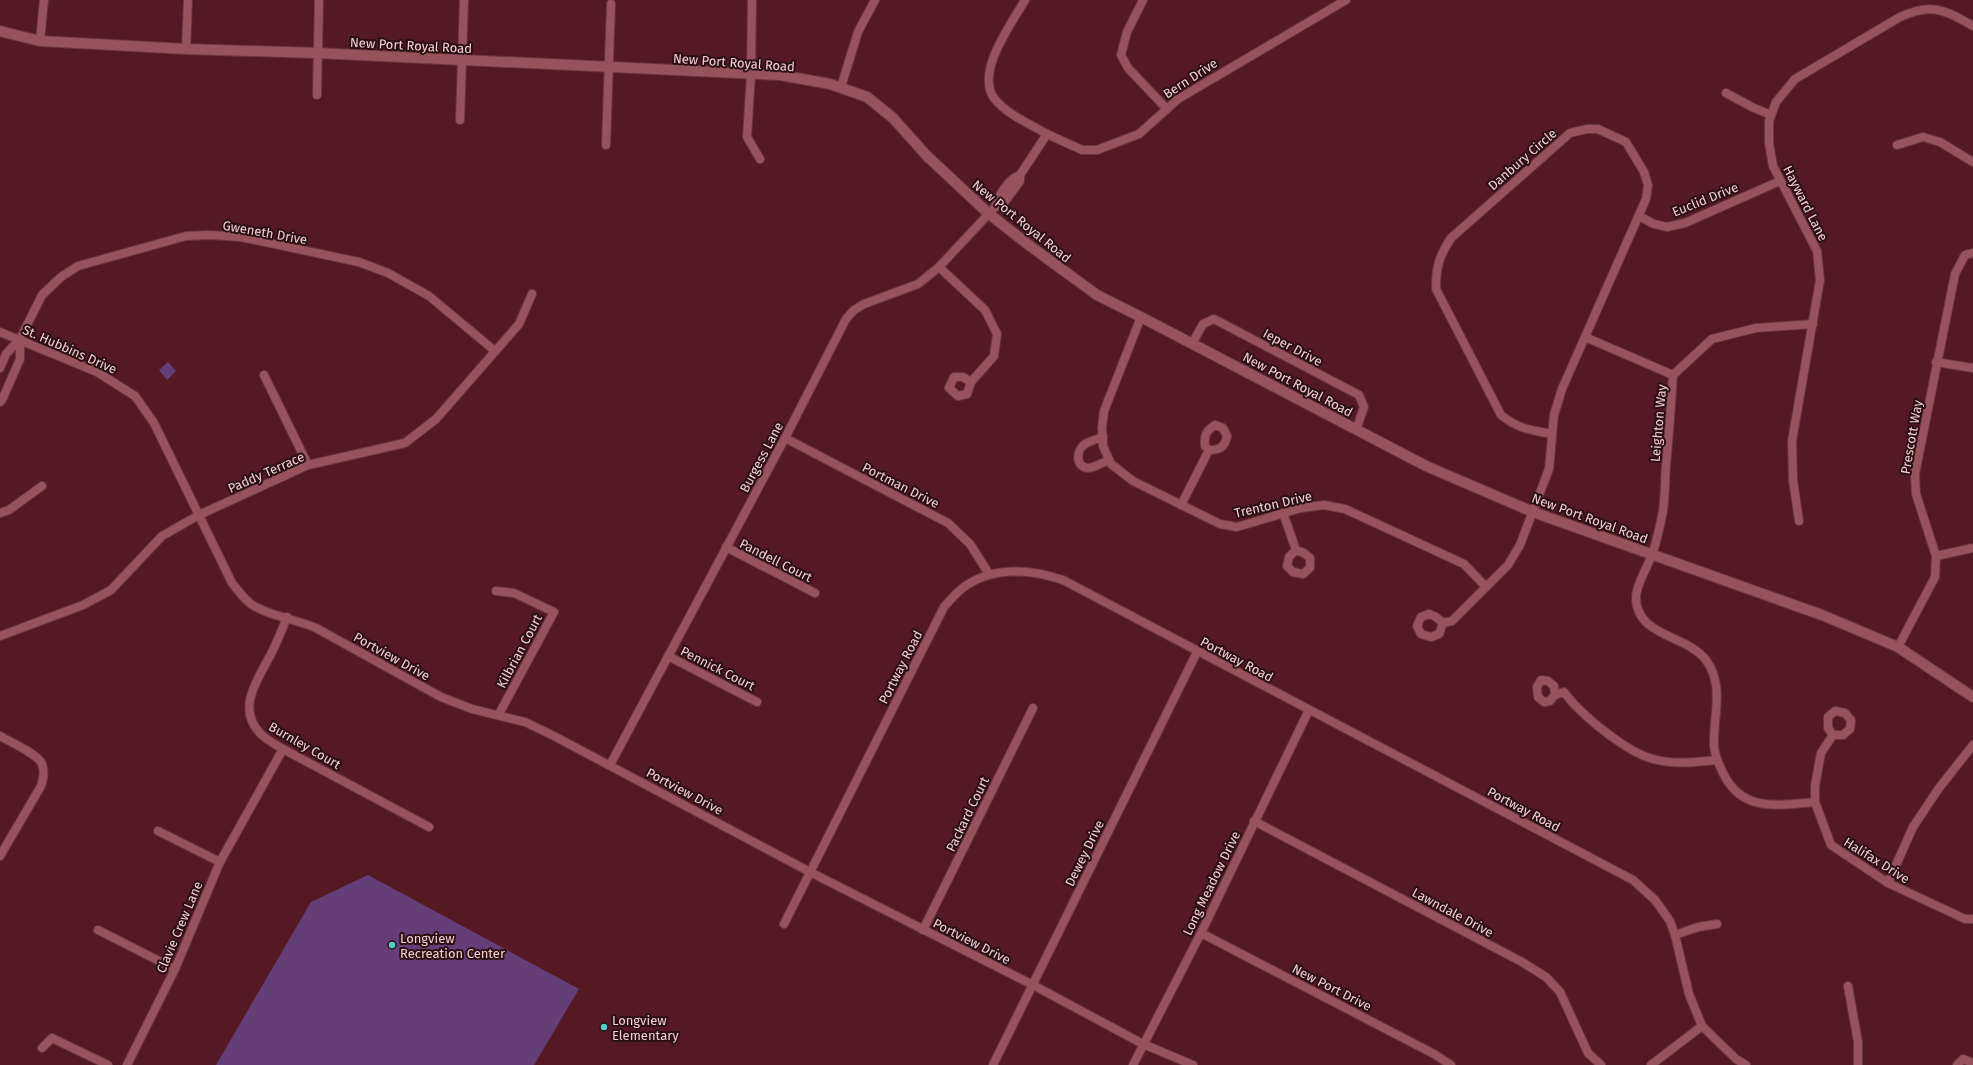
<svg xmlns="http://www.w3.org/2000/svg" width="1973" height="1065" viewBox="0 0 1973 1065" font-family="'Fira Sans',sans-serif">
<rect width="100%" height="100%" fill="#551923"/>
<g fill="#653e78">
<polygon points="168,362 176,371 167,380 159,370"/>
<polygon points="368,875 579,989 534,1065 216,1065 311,902"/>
</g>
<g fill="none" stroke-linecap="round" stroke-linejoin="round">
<g stroke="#6a363f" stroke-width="10">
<g id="street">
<polyline points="752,0 751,74 747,137 760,159"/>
<path d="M 1025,0 C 1012,23 975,72 994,98 C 1006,114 1030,124 1047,134"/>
<polyline points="1143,0 1127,32 1121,55 1128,68 1166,108"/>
<polyline points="40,41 44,0"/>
<polyline points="186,49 188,0"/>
<polyline points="841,87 858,32 875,0"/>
<polyline points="1726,93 1752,107 1771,115"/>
<polyline points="317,95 319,0"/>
<polyline points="460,120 464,0"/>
<polyline points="606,145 611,4"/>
<polyline points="1897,145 1923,137 1940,142 1973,162"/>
<polyline points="1020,175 1047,134 1082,150 1097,150 1139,134 1178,99 1346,0"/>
<path d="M 1020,175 L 1020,181 L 1003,204 L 995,207 C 998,196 1009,178 1020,175 Z"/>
<polyline points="1639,216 1654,224 1667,227 1685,223 1780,181"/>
<polyline points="939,267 985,310 997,334 994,356 971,382 967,394 958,396 949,388 954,377 963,377 971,382"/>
<polyline points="1141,317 1104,411 1102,428 1103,446 1111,464 1133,481 1220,524 1237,527 1301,508 1324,505 1345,509 1464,564 1486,587"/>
<path d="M 1813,324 L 1756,328 L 1712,339 L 1673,375 C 1671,405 1669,435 1666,465 C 1665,480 1665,496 1663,511 C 1660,525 1657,541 1652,555 C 1648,566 1636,585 1636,597 C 1636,637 1686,634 1706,660 C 1725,686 1713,716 1714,745 C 1714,755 1719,764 1723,773 C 1742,813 1778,805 1815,802"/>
<path d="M 0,332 L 97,372 L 135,396 L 154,423 L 232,583 C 238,590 243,598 251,604 C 268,616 296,619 316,628 L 441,697 L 472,709 L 525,722 L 554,736 L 810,872 L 1033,985 L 1143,1044 L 1193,1065"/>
<polyline points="1585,337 1673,375"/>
<polyline points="1192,344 1203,324 1214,319 1359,395 1364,407 1356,430"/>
<polyline points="1936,362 1973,368"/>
<polyline points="0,368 6,354 20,339 42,295 61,277 78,266 186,236 211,235 241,237 359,262 388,273 429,296 495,351"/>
<polyline points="264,375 308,465"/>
<polyline points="0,402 3,398 20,359 20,339"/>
<path d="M 1103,437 C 1097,439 1090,441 1085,444 C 1076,450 1075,467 1088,468 C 1094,468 1103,462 1109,460"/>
<polyline points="785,438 948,523 970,544 989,574"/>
<path d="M 1181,505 L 1209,450 C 1220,450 1225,447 1227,436 L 1223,428 L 1215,425 C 1206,431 1204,435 1205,446 L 1209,450"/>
<polyline points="0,513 9,510 42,486"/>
<polyline points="1283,513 1296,550 1304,553 1310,558 1310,568 1303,574 1293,572 1287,566 1289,557 1296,550"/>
<path d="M 1799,521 L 1793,480 L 1792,441 L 1820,280 L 1817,251 L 1773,166 L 1769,143 L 1769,121 L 1776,102 L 1795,79 L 1900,17 C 1931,3 1944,9 1973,26"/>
<polyline points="726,547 815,593"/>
<polyline points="1936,556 1973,548"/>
<polyline points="496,591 514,593 554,612 499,714"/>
<path d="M 287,617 C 282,630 277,642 271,654 C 258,679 236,708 260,733 C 266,740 275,744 283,749 L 429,827"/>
<path d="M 1443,623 L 1436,617 L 1429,614 L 1421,617 L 1417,626 L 1421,634 L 1431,637 L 1439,634 L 1443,623 L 1452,621 L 1508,565 L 1520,545 L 1549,469 L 1554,415 L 1562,389 L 1646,199 L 1648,185 L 1644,172 L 1626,142 L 1598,129 L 1587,129 L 1570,133 L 1451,238 C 1439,257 1436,266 1436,289 L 1501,415 C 1518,429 1531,430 1552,434"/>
<polyline points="0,636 83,605 111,590 162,536 199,515 308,465 405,443 436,419 519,324 532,294"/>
<polyline points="1898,647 1935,577 1936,556 1916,494 1915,474 1955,274 1965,255 1973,253"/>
<polyline points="668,656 757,702"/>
<path d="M 1555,695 L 1550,701 L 1544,702 L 1538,697 L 1537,687 L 1541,680 L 1548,681 L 1554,686 L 1555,695 L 1564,692 C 1580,714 1626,752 1653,759 C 1674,765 1695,762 1717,760"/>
<polygon points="1835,711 1845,713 1851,720 1850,729 1843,735 1833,735 1828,728 1828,717"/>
<polyline points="1833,735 1821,753 1815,786 1815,802 1831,845 1888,883 1965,919 1973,919"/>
<path d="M 0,736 C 10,742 38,754 42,764 C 45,772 43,779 41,786 L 0,856"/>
<polyline points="610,765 785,438 846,319 854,310 864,304 918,284 939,267 995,207"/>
<polyline points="1254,821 1522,962 1546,977 1560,992 1588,1053 1601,1065"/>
<polyline points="158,831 220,862"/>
<polyline points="1888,883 1913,827 1939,788 1973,745"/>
<path d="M 784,924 L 944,607 C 950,600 957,592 964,587 C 993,566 1031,569 1063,580 L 1633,880 L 1655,900 L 1670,921 L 1675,935 L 1689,994 L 1702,1026 L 1736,1059 L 1746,1065"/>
<polyline points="98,930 175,969"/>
<polyline points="923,930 1033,708"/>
<polyline points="1201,933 1434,1054 1451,1065"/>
<polyline points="1675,935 1698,927 1717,924"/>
<polyline points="1848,986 1858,1042 1858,1065"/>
<polyline points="42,1048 52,1038 108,1065"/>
<polyline points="127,1065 175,969 220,862 283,749"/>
<polyline points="993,1065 1197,652"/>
<polyline points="1133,1065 1201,933 1309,710"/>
<polyline points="1651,1065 1702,1026"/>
<polyline points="1957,1065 1963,1059 1973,1063"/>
</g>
</g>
<g stroke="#6a363f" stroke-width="12">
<polyline id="secondary" points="0,31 40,41 186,49 317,53 780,75 830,84 867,97 893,118 927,156 988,213 1030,246 1097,295 1141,317 1426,466 1533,512 1822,615 1898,647 1973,697"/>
</g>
<use href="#street" stroke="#96535b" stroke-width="8"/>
<use href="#secondary" stroke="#96535b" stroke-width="10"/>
</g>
<g fill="#53cdcb" stroke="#2a0f13" stroke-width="1.5">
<circle cx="392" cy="945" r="4"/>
<circle cx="604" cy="1027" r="4"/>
</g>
<g text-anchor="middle" stroke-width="4" stroke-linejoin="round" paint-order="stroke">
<g font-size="13" fill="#f7cfd2" stroke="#2a0f13">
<text transform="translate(411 45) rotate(3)" y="5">New Port Royal Road</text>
<text transform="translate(734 62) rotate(4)" y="5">New Port Royal Road</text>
<text transform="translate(1190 78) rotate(-33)" y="5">Bern Drive</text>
<text transform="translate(1522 159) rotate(-41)" y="5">Danbury Circle</text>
<text transform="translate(1705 199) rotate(-22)" y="5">Euclid Drive</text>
<text transform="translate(1806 203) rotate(63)" y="5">Hayward Lane</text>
<text transform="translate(1022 221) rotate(39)" y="5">New Port Royal Road</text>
<text transform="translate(265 232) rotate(10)" y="5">Gweneth Drive</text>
<text transform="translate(1293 347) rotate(28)" y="5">Ieper Drive</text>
<text transform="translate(70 349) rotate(24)" y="5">St. Hubbins Drive</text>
<text transform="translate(1298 384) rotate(28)" y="5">New Port Royal Road</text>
<text transform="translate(1658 423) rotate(-85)" y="5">Leighton Way</text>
<text transform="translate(1911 437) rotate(-80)" y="5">Prescott Way</text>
<text transform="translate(761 457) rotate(-62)" y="5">Burgess Lane</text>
<text transform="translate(266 472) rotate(-24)" y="5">Paddy Terrace</text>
<text transform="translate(901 485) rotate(27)" y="5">Portman Drive</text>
<text transform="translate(1273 504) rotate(-13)" y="5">Trenton Drive</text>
<text transform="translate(1590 518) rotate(20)" y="5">New Port Royal Road</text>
<text transform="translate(776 560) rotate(27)" y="5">Pandell Court</text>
<text transform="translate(519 651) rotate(-62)" y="5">Kilbrian Court</text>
<text transform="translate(392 656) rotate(29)" y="5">Portview Drive</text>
<text transform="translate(1237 659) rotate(28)" y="5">Portway Road</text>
<text transform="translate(900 667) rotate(-63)" y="5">Portway Road</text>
<text transform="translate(718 668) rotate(27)" y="5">Pennick Court</text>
<text transform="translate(305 745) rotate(30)" y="5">Burnley Court</text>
<text transform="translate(685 791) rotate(28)" y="5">Portview Drive</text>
<text transform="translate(1524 809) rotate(28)" y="5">Portway Road</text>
<text transform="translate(967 814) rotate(-64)" y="5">Packard Court</text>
<text transform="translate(1084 853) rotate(-64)" y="5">Dewey Drive</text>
<text transform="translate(1877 860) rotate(32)" y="5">Halifax Drive</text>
<text transform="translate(1211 883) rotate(-64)" y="5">Long Meadow Drive</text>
<text transform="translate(1453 912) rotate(28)" y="5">Lawndale Drive</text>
<text transform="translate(179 927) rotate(-67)" y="5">Clavie Crew Lane</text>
<text transform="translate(972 941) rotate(27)" y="5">Portview Drive</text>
<text transform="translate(1332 987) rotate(27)" y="5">New Port Drive</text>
</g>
<g font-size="13" fill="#f7cfd2" stroke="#2a0f13" text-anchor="start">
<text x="400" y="943">Longview<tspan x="400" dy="15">Recreation Center</tspan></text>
<text x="612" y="1025">Longview<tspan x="612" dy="15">Elementary</tspan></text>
</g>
</g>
</svg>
